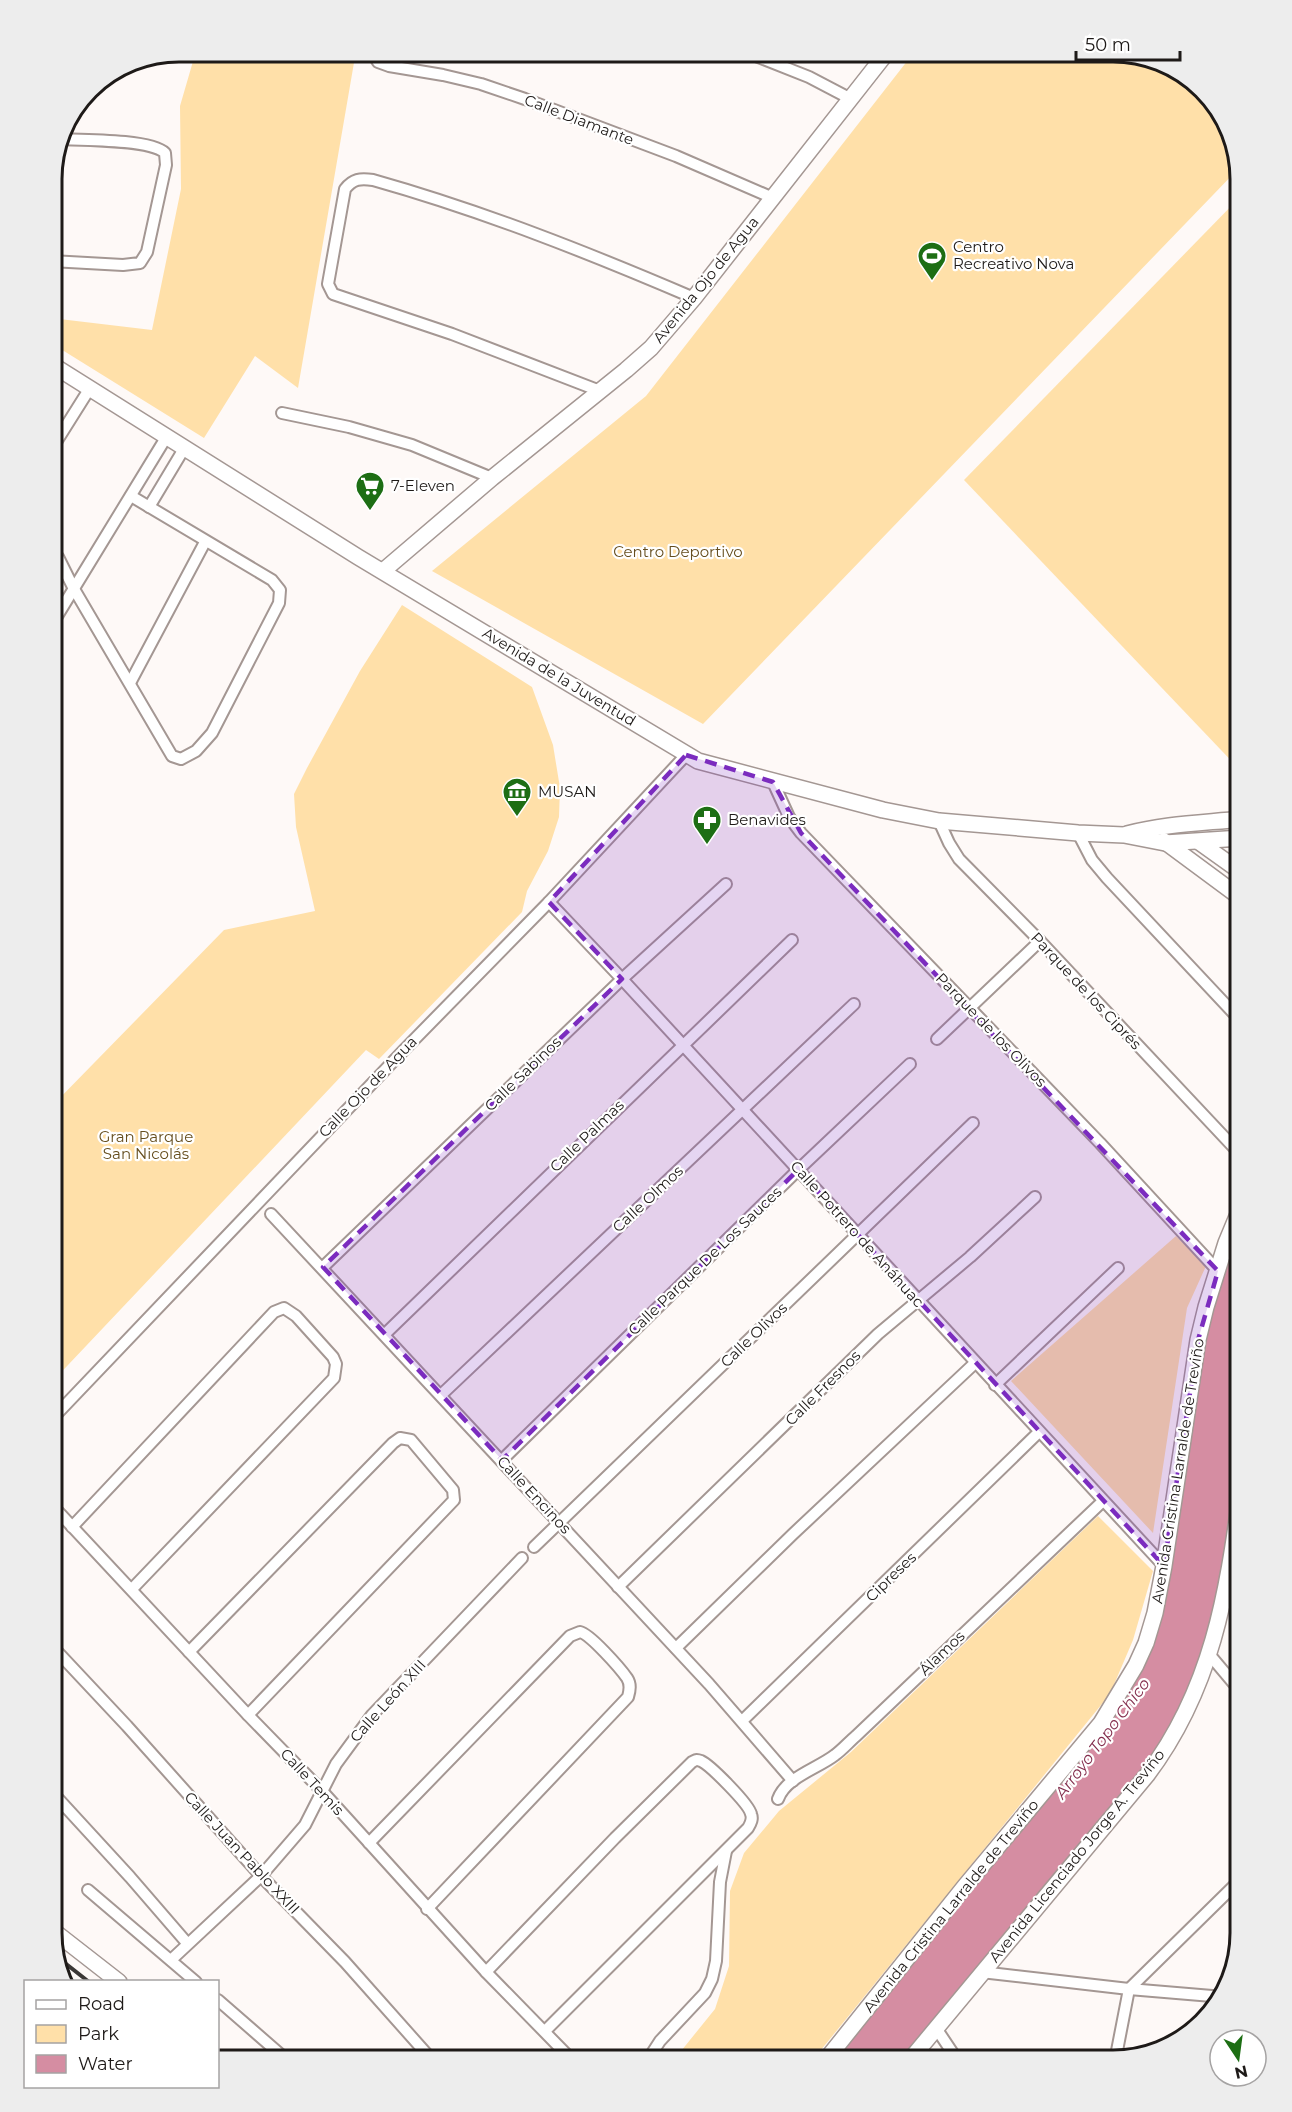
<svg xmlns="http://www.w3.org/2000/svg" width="1292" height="2112" viewBox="0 0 1292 2112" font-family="Montserrat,sans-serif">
<rect width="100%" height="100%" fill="#fef9f7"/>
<g fill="#ffe0a9">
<polygon points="196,51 356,51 298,388 255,356 204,438 51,343 51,318 152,330 181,189 180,106"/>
<polygon points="915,51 1122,51 1184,72 1228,122 1239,168 703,724 432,571 646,396"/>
<polygon points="1241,196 1241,771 964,480"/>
<polygon points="402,605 532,687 553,745 560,788 559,817 548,851 527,891 522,912 379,1059 366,1050 51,1383 51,1107 224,930 315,911 296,827 294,794 307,768 360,671"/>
<polygon points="1176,1236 1206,1266 1187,1308 1153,1533 1011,1381"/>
<polygon points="1098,1516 1153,1571 1133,1640 1110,1694 812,2061 673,2061 715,2009 729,1966 730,1891 744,1853 779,1811 851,1752"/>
</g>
<polygon fill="#d58da2" points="1241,1207 1241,1491 1224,1601 1179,1724 909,2061 825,2061 1090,1735 1146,1643 1190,1393"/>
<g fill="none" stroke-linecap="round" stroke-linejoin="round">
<g stroke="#a49793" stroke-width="14">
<g id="street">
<polyline points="371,51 378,62 389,66 443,75 481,84 525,99 676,156 773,198"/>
<polyline points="743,51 809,77 851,99"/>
<path d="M 51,261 L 123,265 L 140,263 L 147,252 L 166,165 L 165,153 C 151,139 80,140 58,139"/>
<path d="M 600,391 L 452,334 L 333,294 L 328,284 L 345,189 C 353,179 360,178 373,180 C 483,211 589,253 694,298"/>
<polyline points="282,413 349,427 412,445 492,478"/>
<polyline points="51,450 90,388"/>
<polyline points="149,507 185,447"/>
<polyline points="58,557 74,589 172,756 181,759 196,751 212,733 279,603 280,590 272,580 131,496"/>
<polyline points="51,626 167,436"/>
<polyline points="130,683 205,542"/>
<polyline points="773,782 789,817 801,833 1100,1143 1218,1271"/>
<polyline points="939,821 949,843 959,859 1040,941 1241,1155"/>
<polyline points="1078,833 1092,860 1107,878 1241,1021"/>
<polyline points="549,902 622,979 1164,1566"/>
<polyline points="937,1039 1040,941"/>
<polyline points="271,1214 709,1684 793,1781"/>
<polyline points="323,1267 622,979 726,884"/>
<polyline points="385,1334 792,940"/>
<polyline points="995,1385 1118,1268"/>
<polyline points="441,1395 854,1004"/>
<polyline points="51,1420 404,1050 549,902 686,755"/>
<polyline points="502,1460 798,1170 910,1064"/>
<polyline points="51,1504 248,1715 323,1792 486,1972 573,2061"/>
<polyline points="72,1527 274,1312 284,1308 296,1316 333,1357 336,1364 334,1378 132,1589"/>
<polyline points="534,1547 973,1123"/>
<polyline points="618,1587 878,1334 970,1257 1035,1197"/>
<polyline points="1224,1601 1241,1603"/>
<polyline points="51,1645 127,1726 261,1876 345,1962 433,2061"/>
<polyline points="676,1648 793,1534 975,1363"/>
<polyline points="189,1652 393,1443 400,1438 411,1440 453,1490 454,1500 248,1715"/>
<polyline points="1209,1654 1241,1692"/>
<polyline points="742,1721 1039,1432"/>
<polyline points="51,1791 130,1877 187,1943"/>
<path d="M 778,1799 C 786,1777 817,1769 835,1755 C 842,1750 849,1742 856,1736 L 1103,1501"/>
<path d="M 369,1843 L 570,1636 L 580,1632 C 590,1634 620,1668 627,1678 C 631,1684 630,1690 628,1697 L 427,1909"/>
<polyline points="88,1890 196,1982"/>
<polyline points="171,1960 261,1876 305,1825 336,1764 372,1715 522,1558"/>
<path d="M 486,1972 L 615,1838 L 692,1762 C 696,1760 696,1759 701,1761 C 710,1765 749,1804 751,1814 C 753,1819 751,1823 748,1828 L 545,2031"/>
<polyline points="981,1972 1129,1989 1224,1997"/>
<polyline points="218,2000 288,2061"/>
<polyline points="936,2028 958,2061"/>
<polyline points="647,2061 660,2041 705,1993 712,1979 716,1961 720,1882 726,1851"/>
<polyline points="1115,2061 1129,1989 1241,1879"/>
</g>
</g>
<g stroke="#a49793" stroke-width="18">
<g id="secondary">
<polyline points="51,364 358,557 698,761 883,810 939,821 1078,833 1124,835 1165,843 1241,838"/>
<polyline points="383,571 492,478 626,370 651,348 694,298 888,51"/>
<path d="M 1127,834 C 1164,824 1203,823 1241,819"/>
<polyline points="1164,841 1241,898"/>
<polyline points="1199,842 1241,872"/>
<polyline points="51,1929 119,1982"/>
<polyline points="218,2060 219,2061"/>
<polyline points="825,2061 965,1886 1101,1723 1136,1665 1146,1643 1155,1613 1164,1566 1198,1340 1206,1307 1226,1243 1241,1207"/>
<path d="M 909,2061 L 1147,1775 C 1212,1689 1227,1594 1241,1491"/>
</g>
</g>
<use href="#street" stroke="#fff" stroke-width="10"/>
<use href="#secondary" stroke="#fff" stroke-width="15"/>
<g stroke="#3b3735" stroke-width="4">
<polyline points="56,1956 89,1982"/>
<polyline points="61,1976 68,1982"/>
</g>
</g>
<path fill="#7b2cbf" fill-opacity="0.2" stroke="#7b2cbf" stroke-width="4.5" stroke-dasharray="12 8" stroke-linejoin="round" d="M 686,755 L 773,782 L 801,833 L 1218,1271 L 1198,1340 L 1164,1566 L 798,1170 L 502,1460 L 323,1267 L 622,979 L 549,902 Z"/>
<defs>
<g id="stadium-pin" transform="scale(1.5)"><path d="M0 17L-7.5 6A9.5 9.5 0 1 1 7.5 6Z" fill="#1d6e14" stroke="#fff"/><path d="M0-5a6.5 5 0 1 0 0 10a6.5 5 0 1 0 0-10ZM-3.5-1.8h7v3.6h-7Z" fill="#fff"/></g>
<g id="supermarket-pin" transform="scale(1.5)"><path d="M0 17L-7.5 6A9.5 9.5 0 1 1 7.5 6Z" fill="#1d6e14" stroke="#fff"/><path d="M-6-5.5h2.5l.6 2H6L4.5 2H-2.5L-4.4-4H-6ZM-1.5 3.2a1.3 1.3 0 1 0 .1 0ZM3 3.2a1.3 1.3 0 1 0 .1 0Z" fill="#fff"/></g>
<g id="museum-pin" transform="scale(1.5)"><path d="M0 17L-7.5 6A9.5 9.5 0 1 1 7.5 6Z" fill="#1d6e14" stroke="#fff"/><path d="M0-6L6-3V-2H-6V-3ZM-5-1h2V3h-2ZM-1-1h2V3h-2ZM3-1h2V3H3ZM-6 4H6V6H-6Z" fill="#fff"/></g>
<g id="pharmacy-pin" transform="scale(1.5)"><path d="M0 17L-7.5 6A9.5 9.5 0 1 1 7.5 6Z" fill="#1d6e14" stroke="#fff"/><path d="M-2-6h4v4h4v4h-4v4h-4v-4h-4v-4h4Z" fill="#fff"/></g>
</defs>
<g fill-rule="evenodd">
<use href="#stadium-pin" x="932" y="256"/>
<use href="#supermarket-pin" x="370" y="486"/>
<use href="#museum-pin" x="517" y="792"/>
<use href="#pharmacy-pin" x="707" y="820"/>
</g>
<g text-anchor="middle" stroke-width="4.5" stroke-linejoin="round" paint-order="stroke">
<g font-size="15" fill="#1e1a18" stroke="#fff">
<text transform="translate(579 120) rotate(21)" y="5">Calle Diamante</text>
<text transform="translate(706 280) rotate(-51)" y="5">Avenida Ojo de Agua</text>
<text transform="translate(559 677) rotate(31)" y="5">Avenida de la Juventud</text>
<text transform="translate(1086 991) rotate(47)" y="5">Parque de los Ciprés</text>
<text transform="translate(991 1030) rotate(46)" y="5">Parque de los Olivos</text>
<text transform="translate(523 1074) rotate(-44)" y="5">Calle Sabinos</text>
<text transform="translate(368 1087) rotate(-46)" y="5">Calle Ojo de Agua</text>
<text transform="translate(587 1136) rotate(-44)" y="5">Calle Palmas</text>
<text transform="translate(648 1199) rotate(-43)" y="5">Calle Olmos</text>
<text transform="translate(857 1234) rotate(48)" y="5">Calle Potrero de Anáhuac</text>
<text transform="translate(705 1261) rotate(-44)" y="5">Calle Parque De Los Sauces</text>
<text transform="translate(754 1335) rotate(-44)" y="5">Calle Olivos</text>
<text transform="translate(823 1388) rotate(-45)" y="5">Calle Fresnos</text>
<text transform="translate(1178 1471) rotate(-81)" y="5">Avenida Cristina Larralde de Treviño</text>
<text transform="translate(534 1495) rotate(47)" y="5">Calle Encinos</text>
<text transform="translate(891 1577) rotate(-44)" y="5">Cipreses</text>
<text transform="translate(942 1653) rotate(-44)" y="5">Álamos</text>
<text transform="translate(388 1701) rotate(-48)" y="5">Calle León XIII</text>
<text transform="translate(312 1782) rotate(47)" y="5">Calle Temis</text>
<text transform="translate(242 1853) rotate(47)" y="5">Calle Juan Pablo XXIII</text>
<text transform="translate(1077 1856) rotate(-51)" y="5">Avenida Licenciado Jorge A. Treviño</text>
<text transform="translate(951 1906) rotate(-51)" y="5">Avenida Cristina Larralde de Treviño</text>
</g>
<g font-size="15" fill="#1e1a18" stroke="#fff" text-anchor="start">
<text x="953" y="252">Centro<tspan x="953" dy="17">Recreativo Nova</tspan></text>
<text x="391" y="491">7-Eleven</text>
<text x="538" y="797">MUSAN</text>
<text x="728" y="825">Benavides</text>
</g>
<g font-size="15" fill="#664e1e" stroke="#fff">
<text x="678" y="557">Centro Deportivo</text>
<text x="146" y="1142">Gran Parque<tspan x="146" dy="17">San Nicolás</tspan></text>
</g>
<g font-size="16" font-style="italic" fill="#832e4d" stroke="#fff">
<text transform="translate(1102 1738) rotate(-53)" y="6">Arroyo Topo Chico</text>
</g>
</g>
<path d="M0 0H1292V2112H0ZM179 62H1113A117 117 0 0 1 1230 179V1933A117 117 0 0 1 1113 2050H179A117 117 0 0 1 62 1933V179A117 117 0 0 1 179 62Z" fill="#ededed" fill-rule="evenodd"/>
<path fill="none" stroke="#1e1a18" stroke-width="3" d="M179 62H1113A117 117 0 0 1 1230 179V1933A117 117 0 0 1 1113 2050H179A117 117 0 0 1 62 1933V179A117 117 0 0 1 179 62Z"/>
<rect x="24" y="1980" width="195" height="108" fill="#ffffff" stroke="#a5a3a3" stroke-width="1.5"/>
<rect x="36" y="2000" width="30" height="9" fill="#ffffff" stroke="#a5a3a3" stroke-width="1.5"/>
<text x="78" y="2010" font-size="18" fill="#1e1a18">Road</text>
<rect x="36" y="2025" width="30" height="18" fill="#ffe0a9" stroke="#a5a3a3" stroke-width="1.5"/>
<text x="78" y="2040" font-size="18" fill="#1e1a18">Park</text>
<rect x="36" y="2055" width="30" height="18" fill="#d58da2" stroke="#a5a3a3" stroke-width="1.5"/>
<text x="78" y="2070" font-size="18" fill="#1e1a18">Water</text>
<g transform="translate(1238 2058) rotate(167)"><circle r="28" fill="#ffffff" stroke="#a5a3a3" stroke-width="1.5"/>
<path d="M0-4.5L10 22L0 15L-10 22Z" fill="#1d6e14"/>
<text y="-9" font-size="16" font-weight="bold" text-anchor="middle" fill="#1e1a18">N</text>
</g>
<path d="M1076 51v9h104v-9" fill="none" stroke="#1e1a18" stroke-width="3"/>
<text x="1085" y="51" font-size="18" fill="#1e1a18" stroke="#ffffff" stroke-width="4.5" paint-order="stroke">50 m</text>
</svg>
